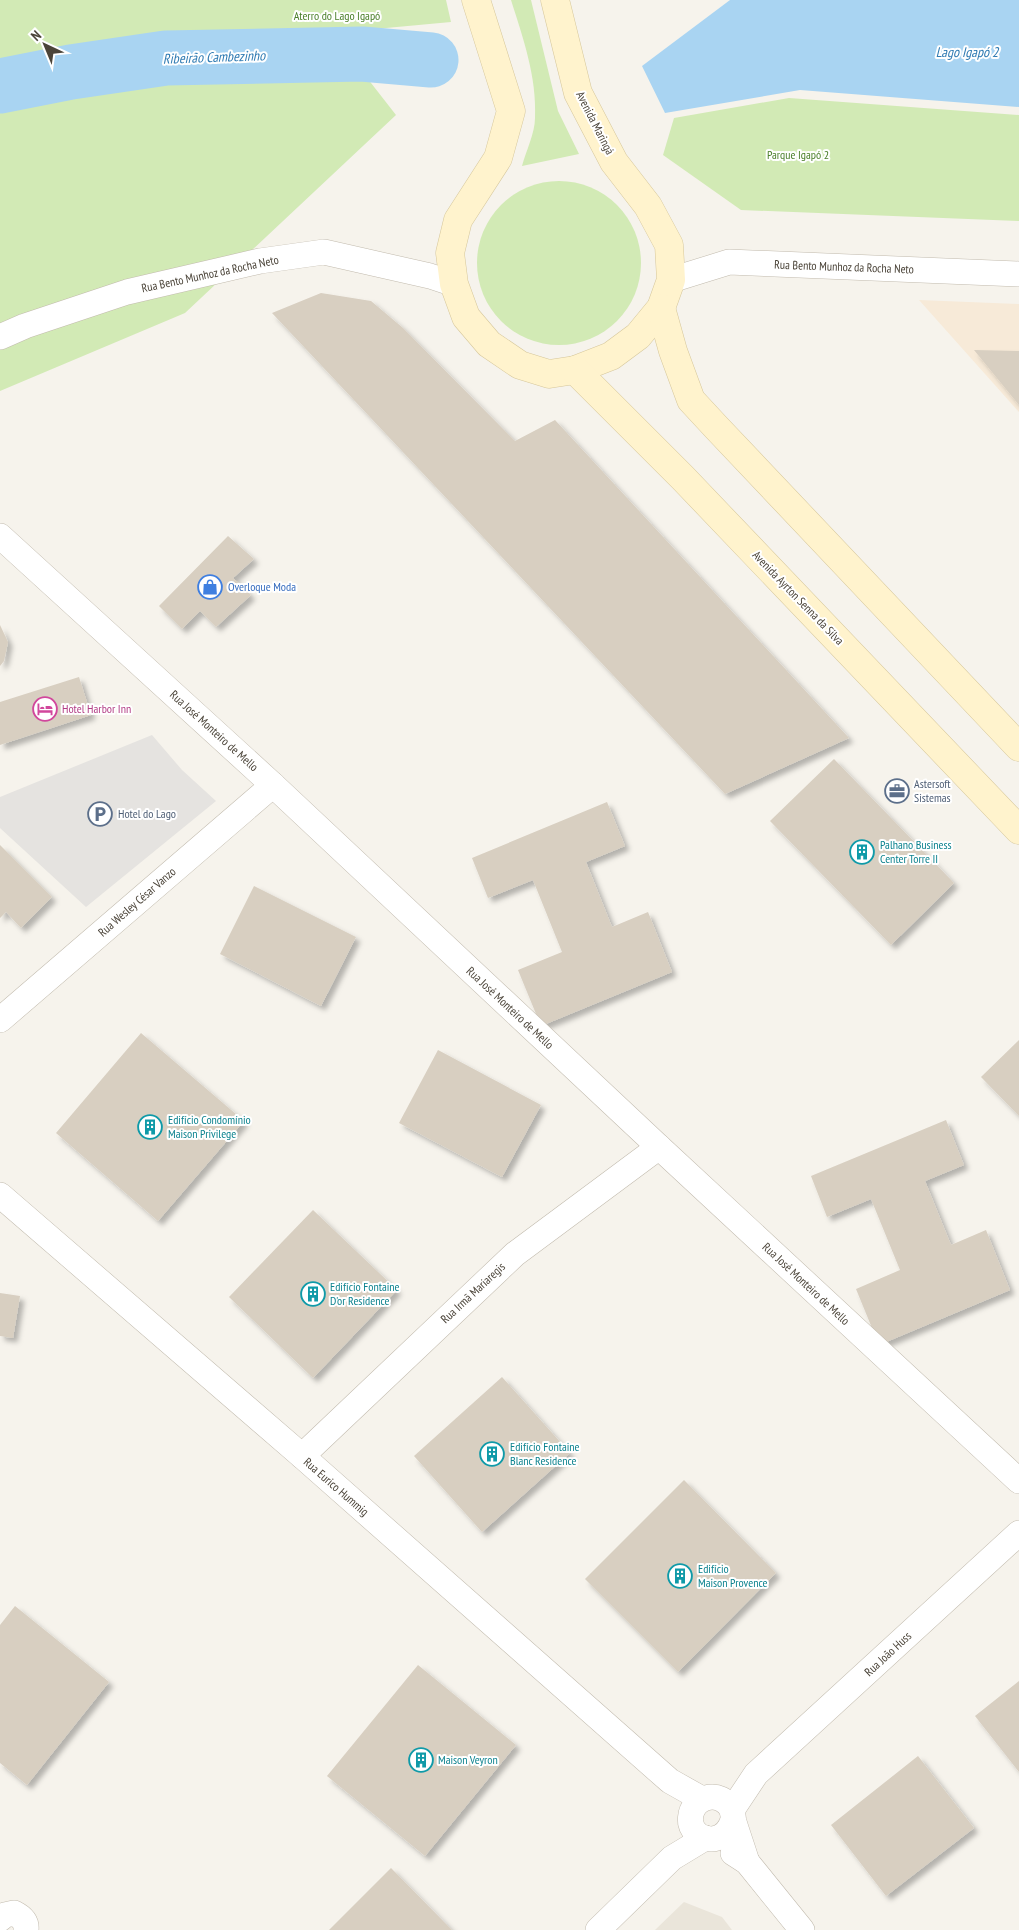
<svg xmlns="http://www.w3.org/2000/svg" width="1019" height="1930" viewBox="0 0 1019 1930" font-family="'PT Sans Narrow',sans-serif">
<defs>
<filter id="shadow"><feDropShadow dx="4.5" dy="4.5" stdDeviation="2.5" flood-color="#0004"/></filter>
</defs>
<rect width="100%" height="100%" fill="#f6f3ec"/>
<polygon fill="#eae5da" points="684,1902 722,1917 732,1930 655,1930"/>
<polygon fill="#f7ead8" points="919,300 1019,304 1019,412"/>
<g fill="#d2eab5">
<polygon points="0,0 446,0 451,22 332,33 396,115 185,313 0,391"/>
<path d="M 511,0 L 531,0 L 558,111 L 579,154 L 522,166 C 526,151 535,133 535,118 C 537,77 523,38 511,0 Z"/>
<polygon points="789,98 1019,115 1019,221 741,210 663,155 674,118"/>
<circle cx="559" cy="263" r="82"/>
</g>
<polygon fill="#e5e3e0" points="152,735 182,770 216,801 86,907 0,828 0,797"/>
<polygon fill="#a9d4f2" points="730,0 1019,0 1019,107 800,90 665,113 642,66"/>
<g fill="none" stroke-linecap="round" stroke-linejoin="round">
<polyline stroke="#a9d4f2" stroke-width="55" points="0,86 71,72 166,58 362,54 431,60"/>
</g>
<g fill="#d8cfc1" filter="url(#shadow)">
<polygon points="321,293 371,301 403,328 515,441 555,420 849,738 725,794 272,313"/>
<polygon points="974,350 1019,351 1019,405"/>
<polygon points="228,536 254,559 233,578 251,595 216,627 200,611 182,629 159,606"/>
<polygon points="0,625 8,642 4,661 0,666"/>
<polygon points="79,677 91,715 0,745 0,702"/>
<polygon points="834,759 954,883 891,945 770,821"/>
<polygon points="607,802 625,846 586,862 612,927 648,912 672,972 541,1026 518,970 562,952 533,880 488,898 472,858"/>
<polygon points="0,845 52,897 21,928 6,912 0,918"/>
<polygon points="254,886 356,937 321,1006 220,954"/>
<polygon points="141,1033 244,1121 158,1221 56,1133"/>
<polygon points="1019,1040 1019,1116 981,1077"/>
<polygon points="438,1050 541,1105 502,1177 399,1123"/>
<polygon points="946,1120 964,1165 925,1181 951,1245 986,1230 1010,1290 879,1345 856,1289 900,1270 871,1199 827,1217 811,1176"/>
<polygon points="313,1210 397,1290 313,1378 229,1297"/>
<polygon points="0,1293 20,1296 13,1338 0,1336"/>
<polygon points="502,1377 570,1453 482,1532 414,1456"/>
<polygon points="684,1480 776,1573 678,1672 585,1579"/>
<polygon points="15,1606 109,1682 27,1785 0,1763 0,1625"/>
<polygon points="418,1665 516,1745 425,1856 327,1776"/>
<polygon points="1019,1681 1019,1772 975,1716"/>
<polygon points="918,1756 974,1828 886,1896 831,1825"/>
<polygon points="391,1868 452,1930 329,1930"/>
</g>
<g fill="none" stroke-linecap="round" stroke-linejoin="round">
<g stroke="#c2bbae" stroke-width="26">
<g id="minor">
<polyline points="671,280 729,262 1019,274"/>
<polyline points="0,337 25,326 127,292 260,261 324,252 430,276 454,284"/>
<polyline points="0,536 273,785 659,1147 1019,1481"/>
<polyline points="0,1020 273,785"/>
<polyline points="0,1195 302,1456 670,1781 702,1799"/>
<polyline points="302,1456 515,1254 659,1147"/>
<polyline points="732,1810 756,1774 1019,1533"/>
<path d="M 733,1820 C 723,1852 685,1839 691,1814 C 693,1806 699,1800 706,1798 C 716,1795 728,1800 732,1810 C 733,1813 733,1818 734,1822 C 738,1835 743,1849 747,1862"/>
<polyline points="733,1853 747,1862 802,1930"/>
<path d="M 0,1919 L 5,1915 L 14,1913 C 22,1917 27,1922 26,1930"/>
<polyline points="598,1930 672,1858 705,1838"/>
</g>
</g>
<g stroke="#d6c79b" stroke-width="29">
<g id="secondary">
<polyline points="476,0 511,111 498,158 458,220 450,253 454,284 466,317 489,344 520,365 549,374 575,370 611,356 638,336 661,308 671,280 669,245 648,206 614,162 578,93 555,0"/>
<polyline points="661,308 673,351 691,400 716,427 1019,747"/>
<polyline points="575,370 683,478 1019,830"/>
</g>
</g>
<use href="#minor" stroke="#fff" stroke-width="25"/>
<use href="#secondary" stroke="#fff3cd" stroke-width="28"/>
</g>
<defs>
<g id="shop-ring" transform="scale(1.25)"><circle r="9.5" fill="#fff" stroke="#3f7fe0" stroke-width="1.5"/><path d="M-5-2.5h2.3a2.7 3.5 0 0 1 5.4 0H5L5.5 6h-11ZM-1.5-2.5h3a1.5 2.3 0 0 0-3 0Z" fill="#3f7fe0"/></g>
<g id="hotel-ring" transform="scale(1.25)"><circle r="9.5" fill="#fff" stroke="#d1479c" stroke-width="1.5"/><path d="M-6-4.5h1.5V1H6V5H4.5V3h-9V5H-6ZM-4 0a1.8 1.8 0 1 1 3.6 0ZM.5 0V-2.5h3Q6-2.5 6 0Z" fill="#d1479c"/></g>
<g id="office-ring" transform="scale(1.25)"><circle r="9.5" fill="#fff" stroke="#5c6f8a" stroke-width="1.5"/><path d="M-6-3h4V-5.5h4V-3h4V5H-6ZM-1-4.5V-3h2v-1.5ZM-6 0V1H6V0Z" fill="#5c6f8a"/></g>
<g id="parking-ring" transform="scale(1.25)"><circle r="9.5" fill="#fff" stroke="#5c6f8a" stroke-width="1.5"/><path d="M-3.5-5.5H1a3.5 3.5 0 0 1 0 7H-1V5.5H-3.5ZM-1-3.4V-.6H.8a1.4 1.4 0 0 0 0-2.8Z" fill="#5c6f8a"/></g>
<g id="building-ring" transform="scale(1.25)"><circle r="9.5" fill="#fff" stroke="#0f9aa8" stroke-width="1.5"/><path d="M-4-6H4V6H1V3H-1V6H-4ZM-2.5-4.3h1.7v1.8h-1.7ZM.8-4.3h1.7v1.8H.8ZM-2.5-1h1.7V.8h-1.7ZM.8-1h1.7V.8H.8Z" fill="#0f9aa8"/></g>
</defs>
<g fill-rule="evenodd">
<use href="#shop-ring" x="210" y="587"/>
<use href="#hotel-ring" x="45" y="709"/>
<use href="#office-ring" x="897" y="791"/>
<use href="#parking-ring" x="100" y="814"/>
<use href="#building-ring" x="862" y="852"/>
<use href="#building-ring" x="150" y="1127"/>
<use href="#building-ring" x="313" y="1294"/>
<use href="#building-ring" x="492" y="1454"/>
<use href="#building-ring" x="680" y="1576"/>
<use href="#building-ring" x="421" y="1760"/>
</g>
<g text-anchor="middle" stroke-width="4" stroke-linejoin="round" paint-order="stroke">
<g font-size="12" fill="#4a7f2a" stroke="#fff">
<text x="337" y="20">Aterro do Lago Igapó</text>
<text x="798" y="159">Parque Igapó 2</text>
</g>
<g font-size="12" fill="#4b4439" stroke="#fff">
<text transform="translate(595 123) rotate(63)" y="4">Avenida Maringá</text>
<text transform="translate(844 267) rotate(2)" y="4">Rua Bento Munhoz da Rocha Neto</text>
<text transform="translate(210 274) rotate(-12)" y="4">Rua Bento Munhoz da Rocha Neto</text>
<text transform="translate(798 598) rotate(46)" y="4">Avenida Ayrton Senna da Silva</text>
<text transform="translate(214 731) rotate(42)" y="4">Rua José Monteiro de Mello</text>
<text transform="translate(137 902) rotate(-41)" y="4">Rua Wesley César Vanzo</text>
<text transform="translate(510 1008) rotate(43)" y="4">Rua José Monteiro de Mello</text>
<text transform="translate(806 1284) rotate(43)" y="4">Rua José Monteiro de Mello</text>
<text transform="translate(473 1293) rotate(-43)" y="4">Rua Irmã Mariaregis</text>
<text transform="translate(336 1487) rotate(41)" y="4">Rua Eurico Hummig</text>
<text transform="translate(888 1654) rotate(-43)" y="4">Rua João Huss</text>
</g>
<g font-size="12" fill="#366cbe" stroke="#fff" text-anchor="start">
<text x="228" y="591">Overloque Moda</text>
</g>
<g font-size="12" fill="#b23c85" stroke="#fff" text-anchor="start">
<text x="62" y="713">Hotel Harbor Inn</text>
</g>
<g font-size="12" fill="#4e5e75" stroke="#fff" text-anchor="start">
<text x="914" y="788">Astersoft<tspan x="914" dy="14">Sistemas</tspan></text>
<text x="118" y="818">Hotel do Lago</text>
</g>
<g font-size="12" fill="#0d838f" stroke="#fff" text-anchor="start">
<text x="880" y="849">Palhano Business<tspan x="880" dy="14">Center Torre II</tspan></text>
<text x="168" y="1124">Edifício Condomínio<tspan x="168" dy="14">Maison Privilege</tspan></text>
<text x="330" y="1291">Edifício Fontaine<tspan x="330" dy="14">D'or Residence</tspan></text>
<text x="510" y="1451">Edifício Fontaine<tspan x="510" dy="14">Blanc Residence</tspan></text>
<text x="698" y="1573">Edifício<tspan x="698" dy="14">Maison Provence</tspan></text>
<text x="438" y="1764">Maison Veyron</text>
</g>
<g font-size="14" font-style="italic" fill="#2e7ab2" stroke="#fff">
<text x="967" y="57">Lago Igapó 2</text>
<text transform="translate(214 57) rotate(-2)" y="5">Ribeirão Cambezinho</text>
</g>
</g>
<g transform="translate(45 45) rotate(316)" stroke="#ffffff" stroke-width="4" paint-order="stroke">
<path d="M0-4L9 19L0 12L-9 19Z" fill="#4b4439"/>
<text y="-8" font-size="14" font-weight="bold" text-anchor="middle" fill="#4b4439">N</text>
</g>
</svg>
